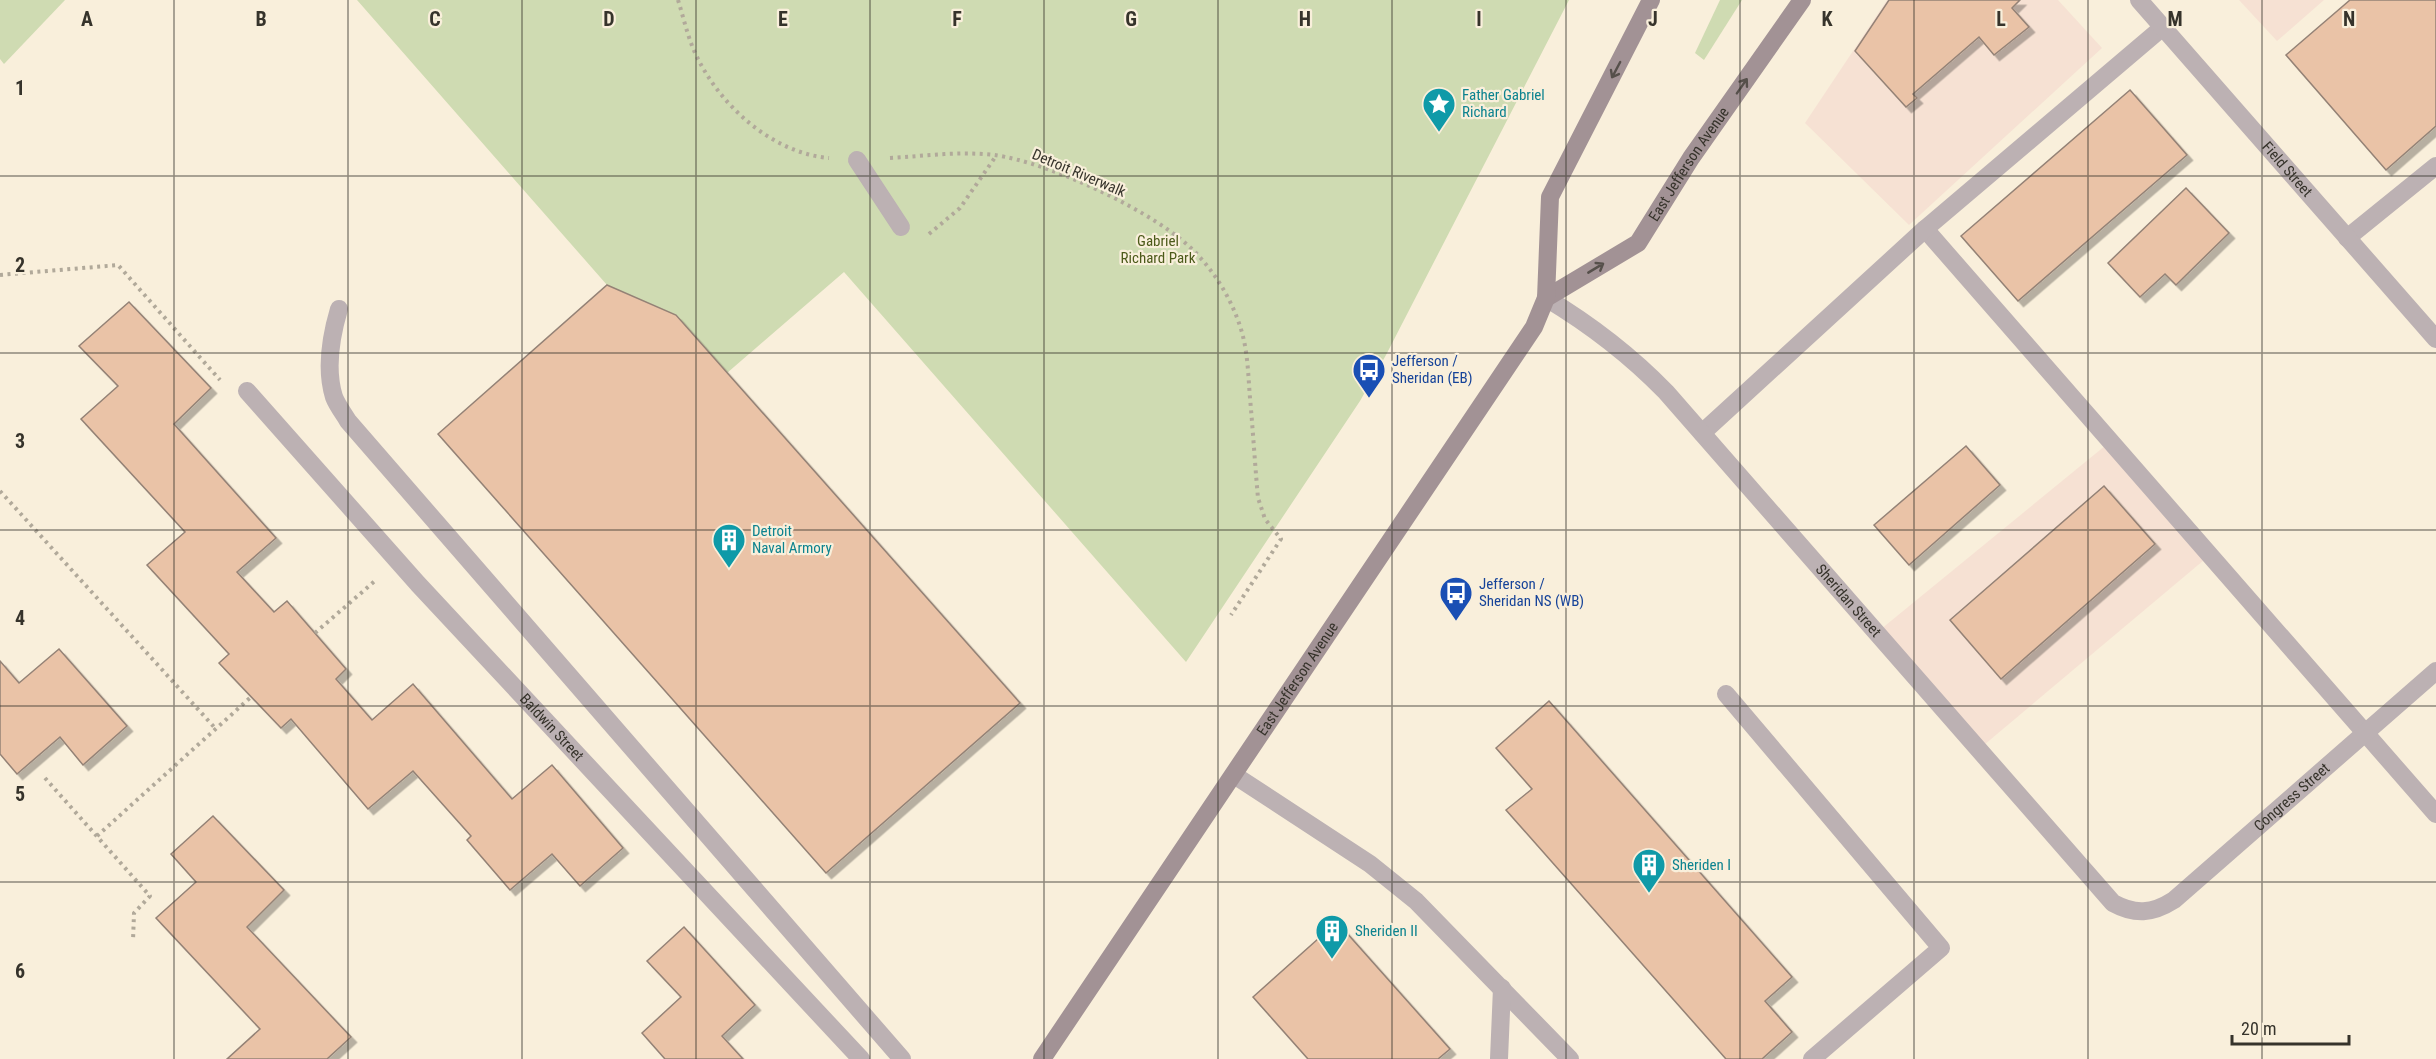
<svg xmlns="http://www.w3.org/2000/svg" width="2436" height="1059" viewBox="0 0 2436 1059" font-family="'Roboto Condensed',sans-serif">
<defs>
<filter id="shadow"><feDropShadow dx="5.5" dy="5.5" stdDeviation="0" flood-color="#0004"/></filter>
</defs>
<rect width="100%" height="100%" fill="#f9efdb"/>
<g fill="#f6e1d3">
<polygon points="1887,0 2058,0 2102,48 1909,225 1805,123"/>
<polygon points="2239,0 2324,0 2277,41"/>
<polygon points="2111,441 2210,555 1978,750 1875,634"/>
</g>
<g fill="#cfdbb2">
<polygon points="0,0 65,0 4,64 0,59"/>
<polygon points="357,0 1569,0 1386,355 1360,401 1186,662 844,272 727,373 676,315 607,285"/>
<polygon points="1720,0 1742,0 1704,60 1695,53"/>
</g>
<g fill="#eac3a7" stroke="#948276" stroke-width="1.5" filter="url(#shadow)">
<polygon points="1889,0 2020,0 2012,8 2029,27 1994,55 1979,37 1913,94 1917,98 1906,107 1855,51"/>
<polygon points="2350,0 2436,0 2436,126 2386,170 2286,55"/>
<polygon points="2130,90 2187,155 2018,301 1961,236"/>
<polygon points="2186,188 2229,233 2176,285 2165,274 2140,297 2108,263"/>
<polygon points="607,285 676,315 1020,703 826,873 438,434"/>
<polygon points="129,302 211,388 174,424 276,538 237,572 274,612 287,601 346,669 336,679 372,720 413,684 512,799 552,765 623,848 580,886 552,854 510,890 467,840 471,836 413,771 368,809 291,719 281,728 219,663 229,654 147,565 185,532 81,419 118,386 79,346"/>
<polygon points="1966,446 2000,485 1909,565 1874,525"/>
<polygon points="2104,486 2155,544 2001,679 1950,620"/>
<polygon points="59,649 127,726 83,765 60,737 17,774 0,754 0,661 19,683"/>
<polygon points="1549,701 1792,977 1765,1001 1792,1032 1762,1059 1726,1059 1506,810 1532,789 1496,748"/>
<polygon points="213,816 284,890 247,927 351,1037 327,1059 227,1059 260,1029 156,918 196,882 171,854"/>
<polygon points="1337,922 1450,1049 1438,1059 1308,1059 1253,997"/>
<polygon points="684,927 755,1005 722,1036 743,1059 665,1059 642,1033 681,997 647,961"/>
</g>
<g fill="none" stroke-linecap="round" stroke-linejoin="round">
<g stroke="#b1a99a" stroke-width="4" stroke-dasharray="3 4.5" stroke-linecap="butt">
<path d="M 678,0 C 684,19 688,39 697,57 C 721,106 772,153 829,158"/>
<path d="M 890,158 C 926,156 958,151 994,155 C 1049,162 1158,213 1196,253 C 1216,274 1231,299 1240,326 C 1248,350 1248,374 1250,398 C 1253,431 1255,465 1258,498 L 1265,519 L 1281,539 L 1231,615"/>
<polyline points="929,234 960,208 996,156"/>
<polyline points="0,275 118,265 220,380"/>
<polyline points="0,491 215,728"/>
<polyline points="315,633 376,580"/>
<polyline points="45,778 150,896 134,913 133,941"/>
<polyline points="97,836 251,697"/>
</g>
<g stroke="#bcb1b3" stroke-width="18">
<polyline points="857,160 901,227"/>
<polyline points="1925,229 2436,814"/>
<polyline points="2347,238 2436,166"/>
<path d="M 339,309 C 331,336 325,368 334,397 C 337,405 344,414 348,421 L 902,1059"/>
<polyline points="1702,433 1925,229 2163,27"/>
<polyline points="1726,694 1941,948 1812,1059"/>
<polyline points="1234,775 1370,864 1416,901 1570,1059"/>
<polyline points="1499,1059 1502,988"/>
</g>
<g stroke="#bcb1b3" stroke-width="18">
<path id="s1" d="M 2139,0 L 2436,339"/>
<path id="s2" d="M 1546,298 C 1591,325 1629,354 1666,392 L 2113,903 C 2135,915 2152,914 2174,900 L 2436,671"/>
<path id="s3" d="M 247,391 L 418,584 L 861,1059"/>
</g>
<g stroke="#a29295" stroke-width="18">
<path id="s4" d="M 1546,298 L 1638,243 L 1691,158 L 1802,0"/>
<path id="s5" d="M 1042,1059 L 1534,327 L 1546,298 L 1550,197 L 1651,0"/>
</g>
</g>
<defs><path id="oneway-shaft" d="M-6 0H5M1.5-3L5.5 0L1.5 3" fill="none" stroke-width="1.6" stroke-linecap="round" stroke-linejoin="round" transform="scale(1.5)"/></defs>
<g stroke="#56504b">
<use href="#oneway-shaft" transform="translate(1616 70) rotate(118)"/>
<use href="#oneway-shaft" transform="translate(1742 86) rotate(-55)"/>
<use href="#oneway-shaft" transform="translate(1596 268) rotate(-31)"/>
</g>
<path fill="none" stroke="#36332b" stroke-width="1.5" stroke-opacity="0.55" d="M 174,0 L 174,1059M 348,0 L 348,1059M 522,0 L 522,1059M 696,0 L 696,1059M 870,0 L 870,1059M 1044,0 L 1044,1059M 1218,0 L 1218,1059M 1392,0 L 1392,1059M 1566,0 L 1566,1059M 1740,0 L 1740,1059M 1914,0 L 1914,1059M 2088,0 L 2088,1059M 2262,0 L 2262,1059M 0,176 L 2436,176M 0,353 L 2436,353M 0,530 L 2436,530M 0,706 L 2436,706M 0,882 L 2436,882"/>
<defs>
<g id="sight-pin" transform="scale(1.725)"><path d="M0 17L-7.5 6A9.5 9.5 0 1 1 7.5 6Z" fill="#0f9aa8" stroke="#f9efdb"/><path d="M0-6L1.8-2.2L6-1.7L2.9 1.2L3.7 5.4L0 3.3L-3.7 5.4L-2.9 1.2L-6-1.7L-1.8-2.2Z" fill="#fff"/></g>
<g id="bus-pin" transform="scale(1.725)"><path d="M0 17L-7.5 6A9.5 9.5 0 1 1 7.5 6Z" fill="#1a4fb4" stroke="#f9efdb"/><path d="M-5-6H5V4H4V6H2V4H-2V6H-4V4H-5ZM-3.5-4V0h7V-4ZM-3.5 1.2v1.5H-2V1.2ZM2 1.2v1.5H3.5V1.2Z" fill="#fff"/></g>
<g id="building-pin" transform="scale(1.725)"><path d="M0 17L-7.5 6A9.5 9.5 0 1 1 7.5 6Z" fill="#0f9aa8" stroke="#f9efdb"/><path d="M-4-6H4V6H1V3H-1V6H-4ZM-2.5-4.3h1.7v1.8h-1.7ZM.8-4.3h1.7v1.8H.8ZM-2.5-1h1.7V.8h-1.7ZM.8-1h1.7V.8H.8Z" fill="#fff"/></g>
</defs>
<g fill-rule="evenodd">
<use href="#sight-pin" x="1439" y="104"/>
<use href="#bus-pin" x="1369" y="370"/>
<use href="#building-pin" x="729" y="540"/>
<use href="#bus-pin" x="1456" y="593"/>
<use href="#building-pin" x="1649" y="865"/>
<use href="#building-pin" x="1332" y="931"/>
</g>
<g text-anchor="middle" stroke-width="4.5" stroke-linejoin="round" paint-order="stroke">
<g font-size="15" fill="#0d838f" stroke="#f9efdb" text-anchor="start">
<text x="1462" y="100">Father Gabriel<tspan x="1462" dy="17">Richard</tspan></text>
<text x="752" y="536">Detroit<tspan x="752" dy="17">Naval Armory</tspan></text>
<text x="1672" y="870">Sheriden I</text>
<text x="1355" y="936">Sheriden II</text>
</g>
<g font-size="15" fill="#36332b" stroke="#f9efdb">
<text dy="5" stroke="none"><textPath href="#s4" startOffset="201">East Jefferson Avenue</textPath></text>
<text dy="5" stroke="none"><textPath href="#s1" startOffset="225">Field Street</textPath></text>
<text transform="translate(1079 173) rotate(23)" y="5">Detroit Riverwalk</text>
<text dy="5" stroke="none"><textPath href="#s2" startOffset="430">Sheridan Street</textPath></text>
<text dy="5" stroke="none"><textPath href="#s5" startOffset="458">East Jefferson Avenue</textPath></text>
<text dy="5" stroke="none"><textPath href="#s3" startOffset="454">Baldwin Street</textPath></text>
<text dy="5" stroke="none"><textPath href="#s2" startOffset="1053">Congress Street</textPath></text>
</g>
<g font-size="15" fill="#4c5a1a" stroke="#f9efdb">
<text x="1158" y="246">Gabriel<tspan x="1158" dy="17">Richard Park</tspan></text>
</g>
<g font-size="15" fill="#164399" stroke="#f9efdb" text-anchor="start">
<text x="1392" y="366">Jefferson /<tspan x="1392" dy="17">Sheridan (EB)</tspan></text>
<text x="1479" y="589">Jefferson /<tspan x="1479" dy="17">Sheridan NS (WB)</tspan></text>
</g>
</g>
<g font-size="20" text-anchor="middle" font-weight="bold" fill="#36332b" stroke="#f9efdb" stroke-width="4.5" stroke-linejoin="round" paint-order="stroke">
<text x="87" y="26">A</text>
<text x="261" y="26">B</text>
<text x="435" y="26">C</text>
<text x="609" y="26">D</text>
<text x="783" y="26">E</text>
<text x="957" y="26">F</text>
<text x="1131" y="26">G</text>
<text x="1305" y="26">H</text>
<text x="1479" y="26">I</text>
<text x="1653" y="26">J</text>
<text x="1827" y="26">K</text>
<text x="2001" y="26">L</text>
<text x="2175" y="26">M</text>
<text x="2349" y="26">N</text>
<text x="20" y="95">1</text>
<text x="20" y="272">2</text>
<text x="20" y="448">3</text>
<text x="20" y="625">4</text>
<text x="20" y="801">5</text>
<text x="20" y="978">6</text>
</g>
<path d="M2232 1035v9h117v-9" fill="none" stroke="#36332b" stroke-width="3"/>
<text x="2241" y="1035" font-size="18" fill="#36332b" stroke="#f9efdb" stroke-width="4.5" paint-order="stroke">20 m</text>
</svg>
